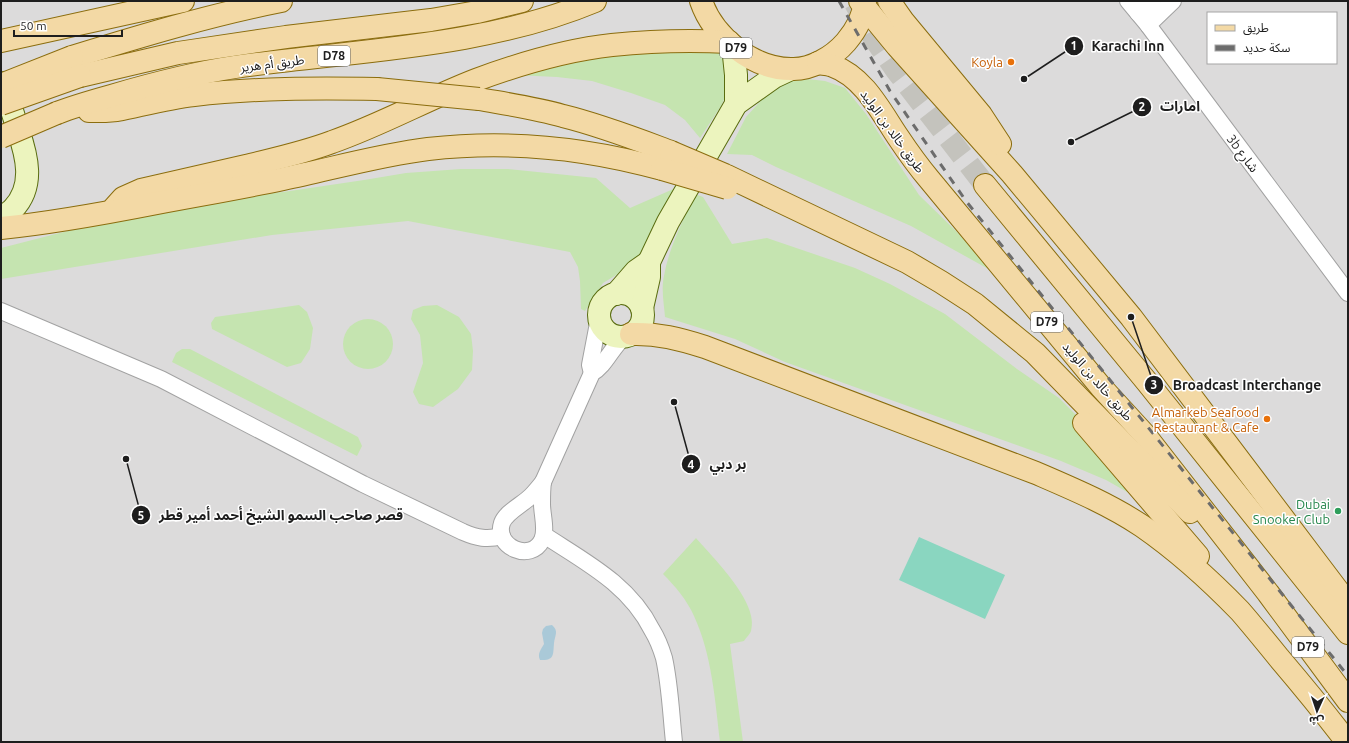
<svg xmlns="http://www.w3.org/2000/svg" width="1349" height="743" viewBox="0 0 1349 743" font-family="Ubuntu,'Noto Sans Arabic',sans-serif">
<rect width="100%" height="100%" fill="#eeece5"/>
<path fill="#dcdbdb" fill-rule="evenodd" d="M 1,1 L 1348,1 L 1348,742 L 1,742 ZM 1208,13 L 1336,13 L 1336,63 L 1208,63 Z"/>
<g fill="#c5e4b0">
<polygon points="607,49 727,52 732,82 721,106 700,138 685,120 665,105 631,93 592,81 557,77 514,75"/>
<polygon points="798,78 825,81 845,88 866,114 919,195 957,232 992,271 911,226 776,167 752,155 727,154 746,117 768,93"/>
<polygon points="461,169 508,169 596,178 630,208 678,187 651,240 633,265 603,283 585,311 581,309 580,281 578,267 570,252 408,221 272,235 1,279 1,248 87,226 233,197 283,192 364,180 406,173"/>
<path d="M 695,194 L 703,197 L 732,244 L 767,238 L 855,268 L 890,284 L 945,314 L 1017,369 L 1059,398 L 1086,425 L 1143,501 L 1106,480 L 1061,461 L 785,362 L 735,339 L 665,317 C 664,304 661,289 664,276 C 669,247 683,221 695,194 Z"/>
<polygon points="299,305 307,312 313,328 310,349 301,363 287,367 212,329 211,323 215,317"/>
<polygon points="437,305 459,317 471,334 473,351 472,370 458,389 433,407 419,404 413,392 423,363 420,335 411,319 413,310 423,306"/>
<circle cx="368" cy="344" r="25"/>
<polygon points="182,349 190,349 358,437 362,446 357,456 172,362 176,353"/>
<path d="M 696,538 C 713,558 760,603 751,631 C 750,634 746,638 744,641 L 730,644 L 743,742 L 720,742 C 715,700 712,655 694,616 C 687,600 675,586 663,574 Z"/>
</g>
<polygon fill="#8ad6c0" points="919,537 1005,575 985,619 899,580"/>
<path fill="#aac9d8" d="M 552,625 C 559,631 555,635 554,643 C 553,654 555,661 540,660 C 537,654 541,649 544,644 L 542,633 L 543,629 L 546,626 Z"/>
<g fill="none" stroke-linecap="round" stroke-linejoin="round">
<polyline stroke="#c4c3bd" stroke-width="22" stroke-dasharray="22 11" stroke-linecap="butt" points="855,3 874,38 896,70 985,185"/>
<g stroke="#a2a2a2" stroke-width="18">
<g id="street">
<polyline points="1128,1 1148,25 1348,293"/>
<polyline points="1138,13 1153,1"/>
<polyline points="1148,25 1173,1"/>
<path d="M 1,311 L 161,379 L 363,484 L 463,532 C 477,538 487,540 502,536"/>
<polyline points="592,373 590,365 599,318"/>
<path d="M 543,482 C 542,489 542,497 542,504 C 542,515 547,530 542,540 C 531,563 494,547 502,523 C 506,512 522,505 531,496 C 535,492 539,487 543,482 Z"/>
<path d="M 543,482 L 592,373 C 605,366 612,347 624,337"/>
<path d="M 544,535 C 585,562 629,584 652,630 C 657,638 661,648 664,658 C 670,685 671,714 674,742"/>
</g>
</g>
<g stroke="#596c0f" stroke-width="24">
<g id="secondary">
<polyline points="733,46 736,75 736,104"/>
<path d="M 1,218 C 5,215 10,212 13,209 C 35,186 27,156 18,130 C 13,114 9,98 1,83"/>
<circle cx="621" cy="315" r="22"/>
<polyline points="616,294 636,271 649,262"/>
<polyline points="642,308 649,277 649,262 668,222 736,104 774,77 791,69"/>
</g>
</g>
<g stroke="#8b6d0e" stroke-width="24">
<g id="primary">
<path d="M 701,1 C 713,36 752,69 791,69 C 811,70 833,57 846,42 C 856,30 864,16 865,1"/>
<polyline points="860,1 897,46 1012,174 1131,317 1348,604"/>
<polyline points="889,1 903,21 981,115 1000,144"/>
<polyline points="1,41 183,1"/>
<path d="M 72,57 C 141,36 210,15 281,1"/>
<path d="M 818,63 C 823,64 829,64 833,66 C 864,77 881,112 898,137 C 908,152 918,166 929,179 L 1101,387 L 1145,435 L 1268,593 L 1348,701"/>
<polyline points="80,76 178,53 286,37 431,20 477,12 522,1"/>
<path d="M 479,99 C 507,104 535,108 563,116 C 600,125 636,139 671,152"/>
<path d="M 89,111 L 105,111 L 117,110 C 142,105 168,98 194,95 C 255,88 316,88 377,89"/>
<path d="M 57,113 C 75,106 93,101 111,96 C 152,84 194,73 235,67 C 354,50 483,48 595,1"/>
<polyline points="727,176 907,262 941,282 975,304 1035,353 1190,512"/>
<polyline points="985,185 1147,382 1348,633"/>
<path d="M 114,208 L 123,198 L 141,190 C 176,182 211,174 246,166 C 274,159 303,153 332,142 C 381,125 427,99 476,80 C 519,64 566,50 612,45 C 651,41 690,40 729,42"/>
<path d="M 1,228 C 53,223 106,213 157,203 C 199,195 241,188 283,179 C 331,169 379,155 428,149 C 506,140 587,148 662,169"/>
<path d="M 631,334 C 657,333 680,339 705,347 L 1036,473 C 1073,489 1109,504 1142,526 C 1178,551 1210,580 1240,611 C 1253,626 1266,642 1279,658 C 1302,685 1325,713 1347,742"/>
<polyline points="1084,423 1198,556"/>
</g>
</g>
<use href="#street" stroke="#fff" stroke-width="16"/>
<use href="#secondary" stroke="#ecf4be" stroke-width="22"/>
<use href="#primary" stroke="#f3d9a5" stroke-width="22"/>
<polyline stroke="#6c6c6c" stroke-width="3" stroke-dasharray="8 8" stroke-linecap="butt" points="839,1 890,91 966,201 1348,676"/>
<g stroke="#8b6d0e" stroke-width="24" stroke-linecap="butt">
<g id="primary-bridge">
<polyline points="1,85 72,57"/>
<polyline points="377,89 479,99"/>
<polyline points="1,104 80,76"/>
<polyline points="1,137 57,113"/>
<polyline points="671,152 725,175"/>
<polyline points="662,169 727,188"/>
</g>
</g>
<use href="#primary-bridge" stroke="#f3d9a5" stroke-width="22"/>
</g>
<g fill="#e8710a" stroke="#fff" stroke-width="1.5">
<circle cx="1011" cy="62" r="4"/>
<circle cx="1267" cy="419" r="4"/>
</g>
<circle fill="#2e9e5b" stroke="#fff" stroke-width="1.5" cx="1338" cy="511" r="4"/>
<g text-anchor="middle" stroke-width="3" stroke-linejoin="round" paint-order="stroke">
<g fill="#fff" stroke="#626262" stroke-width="1">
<rect x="720" y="38" width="32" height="20" rx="3"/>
<rect x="318" y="46" width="32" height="20" rx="3"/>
<rect x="1031" y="312" width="32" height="20" rx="3"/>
<rect x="1292" y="637" width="32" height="20" rx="3"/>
</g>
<g font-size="12" font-weight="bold" fill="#1e1e1e">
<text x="736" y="52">D79</text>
<text x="334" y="60">D78</text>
<text x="1047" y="326">D79</text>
<text x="1308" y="651">D79</text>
</g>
<g font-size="13" fill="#c56008" stroke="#fff" text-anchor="end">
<text x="1003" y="67">Koyla</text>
<text x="1259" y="417">Almarkeb Seafood<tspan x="1259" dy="15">Restaurant &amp; Cafe</tspan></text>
</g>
<g font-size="13" fill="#1e1e1e" stroke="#fff">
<text transform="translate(272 63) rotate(-7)" y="5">طريق أم هرير</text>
<text transform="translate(893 131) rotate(54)" y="5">طريق خالد بن الوليد</text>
<text transform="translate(1243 153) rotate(53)" y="5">3b شارع</text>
<text transform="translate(1098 381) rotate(49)" y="5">طريق خالد بن الوليد</text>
</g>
<g font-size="13" fill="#27864d" stroke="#fff" text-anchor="end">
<text x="1330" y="509">Dubai<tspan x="1330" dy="15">Snooker Club</tspan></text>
</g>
</g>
<path fill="none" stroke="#1e1e1e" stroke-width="1.5" d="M1024 79L1074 46M1071 142L1142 107M1131 317L1154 385M674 402L691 464M126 459L141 515"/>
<g fill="#1e1e1e" stroke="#fff" stroke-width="1.5">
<circle cx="1024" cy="79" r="4"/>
<circle cx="1071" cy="142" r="4"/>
<circle cx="1131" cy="317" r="4"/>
<circle cx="674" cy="402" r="4"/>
<circle cx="126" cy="459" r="4"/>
<circle cx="1074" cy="46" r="10"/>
<circle cx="1142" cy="107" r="10"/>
<circle cx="1154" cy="385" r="10"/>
<circle cx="691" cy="464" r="10"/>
<circle cx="141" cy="515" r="10"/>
</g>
<g font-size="12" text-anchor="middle" font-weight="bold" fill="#fff">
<text x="1074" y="50">1</text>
<text x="1142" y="111">2</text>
<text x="1154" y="389">3</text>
<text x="691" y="469">4</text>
<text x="141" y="520">5</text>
</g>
<g font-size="14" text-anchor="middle" font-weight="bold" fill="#1e1e1e" stroke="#fff" stroke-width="3" stroke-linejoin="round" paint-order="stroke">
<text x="1128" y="51">Karachi Inn</text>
<text x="1180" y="111">امارات</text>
<text x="1247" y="390">Broadcast Interchange</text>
<text x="728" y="469">بر دبي</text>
<text x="281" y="520">قصر صاحب السمو الشيخ أحمد أمير قطر</text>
</g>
<rect width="1349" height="743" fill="none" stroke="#1e1e1e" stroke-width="4"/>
<rect x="1207" y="12" width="130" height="52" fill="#ffffff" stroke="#a5a5a5"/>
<rect x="1215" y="25" width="20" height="6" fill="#f3d9a5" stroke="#a5a5a5"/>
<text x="1243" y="32" font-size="12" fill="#1e1e1e">طريق</text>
<rect x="1215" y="45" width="20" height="6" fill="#6c6c6c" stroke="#a5a5a5"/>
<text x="1243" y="52" font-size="12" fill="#1e1e1e">سكة حديد</text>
<g transform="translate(1317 711) rotate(183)" stroke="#ffffff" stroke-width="3" paint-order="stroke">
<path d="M0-3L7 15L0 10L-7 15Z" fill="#1e1e1e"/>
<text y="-6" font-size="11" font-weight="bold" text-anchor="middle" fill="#1e1e1e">ش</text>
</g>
<path d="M14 30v6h108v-6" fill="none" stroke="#1e1e1e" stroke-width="2"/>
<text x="20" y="30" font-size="12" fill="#1e1e1e" stroke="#ffffff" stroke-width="3" paint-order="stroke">50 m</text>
</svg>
